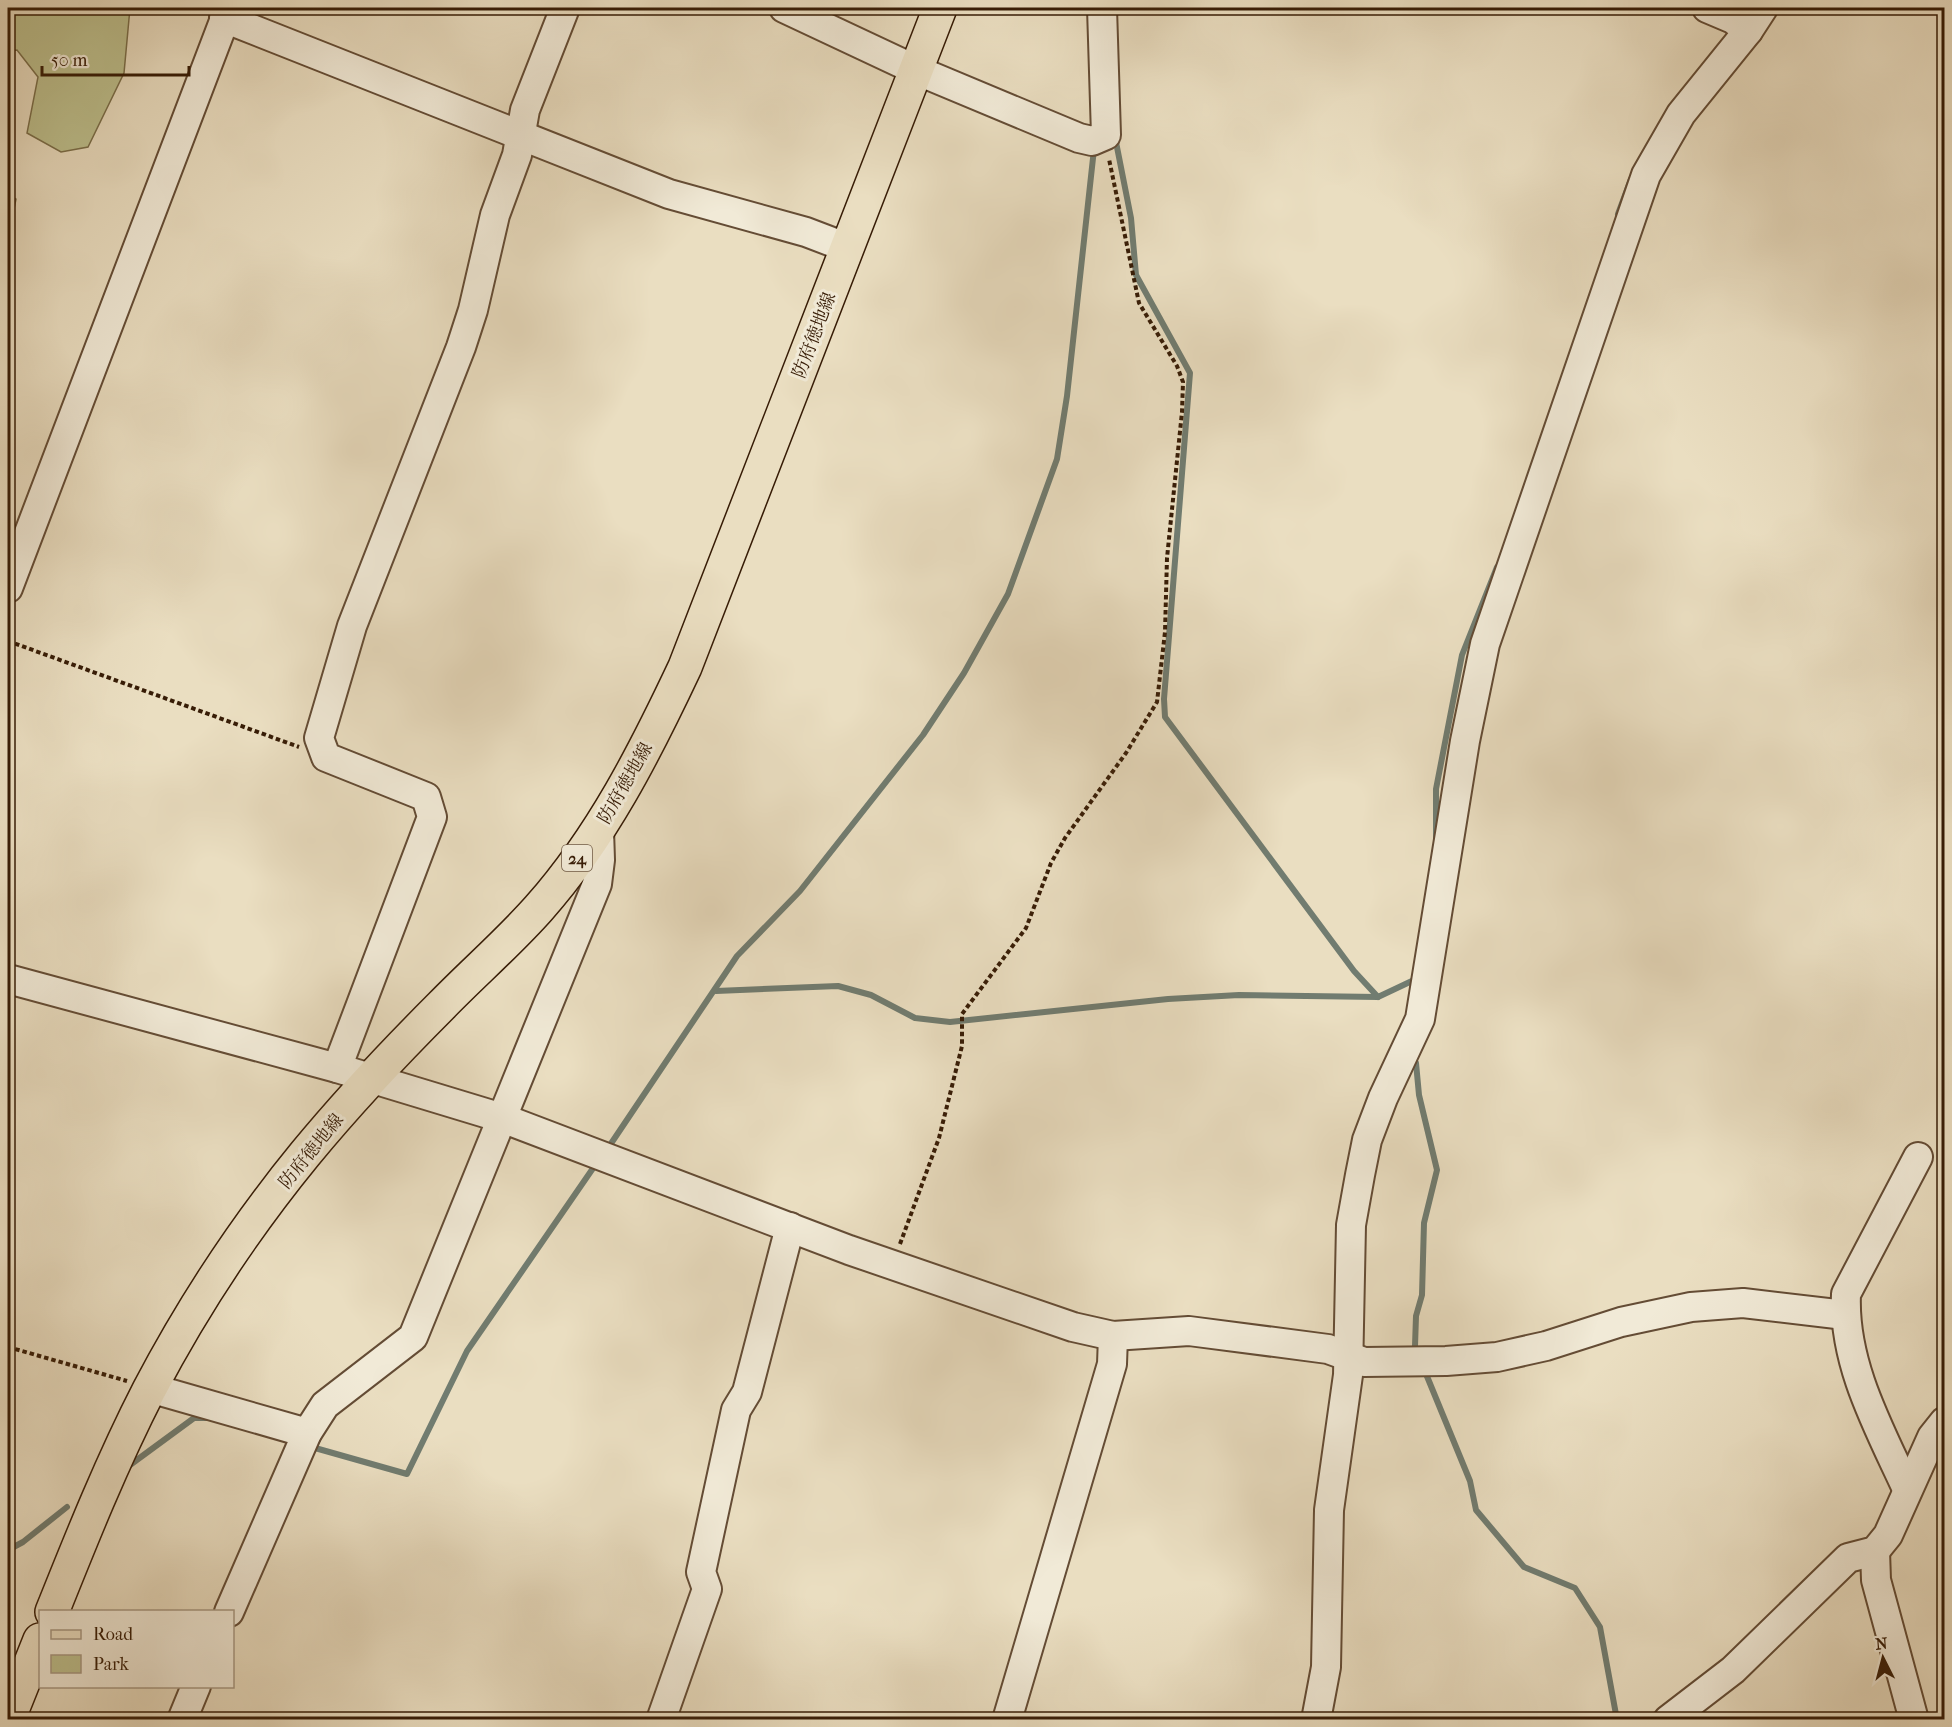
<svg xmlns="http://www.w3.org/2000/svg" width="1952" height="1727" viewBox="0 0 1952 1727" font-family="'IM FELL French Canon','Noto Serif JP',serif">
<rect width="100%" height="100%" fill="#eadec1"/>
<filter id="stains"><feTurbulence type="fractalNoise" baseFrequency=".00333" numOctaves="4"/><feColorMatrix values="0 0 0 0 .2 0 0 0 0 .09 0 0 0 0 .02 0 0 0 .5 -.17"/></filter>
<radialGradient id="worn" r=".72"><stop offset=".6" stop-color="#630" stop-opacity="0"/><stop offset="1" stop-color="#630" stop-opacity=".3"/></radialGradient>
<g fill="#bdc08e" stroke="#7a6e4a" stroke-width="1.5">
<polygon points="8,8 130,8 124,73 88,147 61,152 27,133 38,77 17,50 8,51"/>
<polygon points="8,194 16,199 8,238"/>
</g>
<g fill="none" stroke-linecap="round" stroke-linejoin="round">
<g stroke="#717c70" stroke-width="6">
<polyline points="1115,137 1131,218 1136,275 1190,373 1164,699 1165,717 1354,971 1378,997"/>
<polyline points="1618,214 1631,179"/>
<polyline points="1436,839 1436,789 1462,655 1497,567"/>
<polyline points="716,991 838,986 871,995 915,1018 950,1022 1168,999 1239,995 1378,997 1414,980"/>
<polyline points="1416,1063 1419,1095 1437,1170 1424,1223 1422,1295 1416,1316 1415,1346 1418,1354"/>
<polyline points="606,1151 737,956 800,891 923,735 964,673 1008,594 1057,459 1067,396 1094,149"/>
<polyline points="1424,1369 1470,1481 1476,1510 1524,1567 1575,1588 1600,1627 1617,1720"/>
<polyline points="308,1446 407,1474 467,1351 598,1161"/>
<polyline points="130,1465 194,1418 209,1418"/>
<polyline points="8,1550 23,1542 67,1507"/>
</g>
<g stroke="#644c35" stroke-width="32">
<g id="minor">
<polyline points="784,8 916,70 1079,138 1092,141 1106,135 1102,8"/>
<polyline points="1707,8 1733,19 1748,31"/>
<polyline points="224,18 669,194 806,232 848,248"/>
<polyline points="8,588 229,8"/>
<polyline points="8,979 337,1068 502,1118 849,1250 1073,1327 1113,1336 1189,1331 1328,1349 1364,1362 1446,1361 1497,1357 1546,1346 1621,1322 1691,1307 1743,1303 1845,1315"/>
<polyline points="337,1068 432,817 426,797 326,757 319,738 352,626 461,347 473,310 495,215 517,155 525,110 565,8"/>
<polyline points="150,1388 307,1433"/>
<path d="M 1907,1489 C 1879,1428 1843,1364 1846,1294 L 1918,1157"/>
<polyline points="1875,1551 1876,1580 1914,1720"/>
<polyline points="229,1612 307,1433 325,1405 413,1337 597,884 600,860 599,830"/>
<polyline points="182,1720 196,1686"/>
<polyline points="661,1720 707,1589 701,1572 736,1410 747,1392 790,1227"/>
<polyline points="1007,1720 1112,1364 1113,1336"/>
<polyline points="1316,1720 1326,1667 1329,1510 1348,1375 1351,1225 1360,1175 1367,1140 1383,1098 1420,1019 1465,741 1485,644 1646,175 1681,114 1748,31 1763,8"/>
<polyline points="1668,1720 1733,1670 1848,1558 1875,1551 1888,1535 1932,1437 1944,1422"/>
</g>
</g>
<g stroke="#371c06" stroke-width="36">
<g id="major">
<path d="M 52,1612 C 82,1537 112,1462 149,1390 C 192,1308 246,1226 305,1154 C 347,1103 394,1053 441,1006 C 473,973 509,942 539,908 C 602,837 645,752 685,667 L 940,8"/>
<polyline points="8,1720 40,1640"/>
</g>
</g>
<g stroke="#371c06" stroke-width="4" stroke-dasharray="4.5 3" stroke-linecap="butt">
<polyline points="8,641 299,747"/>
<polyline points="900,1244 939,1138 962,1046 962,1014 1026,928 1051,863 1065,838 1126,753 1157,702 1165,632 1167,558 1182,412 1183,382 1177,366 1139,303 1109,159"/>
<polyline points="8,1347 127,1381"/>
</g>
<use href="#minor" stroke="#f1ead7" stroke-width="28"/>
<use href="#major" stroke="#eadec1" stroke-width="33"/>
</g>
<g text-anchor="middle" stroke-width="6" stroke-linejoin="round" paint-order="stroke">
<rect fill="#f1ead7" stroke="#6f5a45" stroke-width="1.5" x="562" y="845" width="30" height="26" rx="4.5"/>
<g font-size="16" font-weight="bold" fill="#371c06">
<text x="577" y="864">24</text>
</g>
<g font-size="18" fill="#371c06" stroke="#f1ead7">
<text transform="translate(814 335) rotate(-69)" y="6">防府徳地線</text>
<text transform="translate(625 783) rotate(-60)" y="6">防府徳地線</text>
<text transform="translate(311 1151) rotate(-51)" y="6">防府徳地線</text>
</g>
</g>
<rect width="1952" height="1727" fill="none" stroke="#eadec1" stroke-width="30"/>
<rect x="9" y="9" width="1934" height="1709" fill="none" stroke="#371c06" stroke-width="3"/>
<rect x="15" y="15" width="1922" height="1697" fill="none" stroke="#371c06" stroke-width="1.5"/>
<rect x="39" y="1610" width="195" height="78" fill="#f1ead7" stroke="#a79883" stroke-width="1.5"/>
<rect x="51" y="1630" width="30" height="9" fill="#eadec1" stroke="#a79883" stroke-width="1.5"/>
<text x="93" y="1640" font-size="18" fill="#371c06">Road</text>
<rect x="51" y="1655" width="30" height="18" fill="#bdc08e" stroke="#a79883" stroke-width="1.5"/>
<text x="93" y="1670" font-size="18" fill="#371c06">Park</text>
<g transform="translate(1883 1658) rotate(354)" stroke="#f1ead7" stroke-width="4.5" paint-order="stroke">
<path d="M0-4.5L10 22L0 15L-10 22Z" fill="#371c06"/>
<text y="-9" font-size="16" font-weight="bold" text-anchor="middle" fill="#371c06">N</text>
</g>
<path d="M42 66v9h147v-9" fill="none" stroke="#371c06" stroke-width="3"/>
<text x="51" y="66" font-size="18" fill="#371c06" stroke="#f1ead7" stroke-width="4.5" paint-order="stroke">50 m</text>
<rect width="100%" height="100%" filter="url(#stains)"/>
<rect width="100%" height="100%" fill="url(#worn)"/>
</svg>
